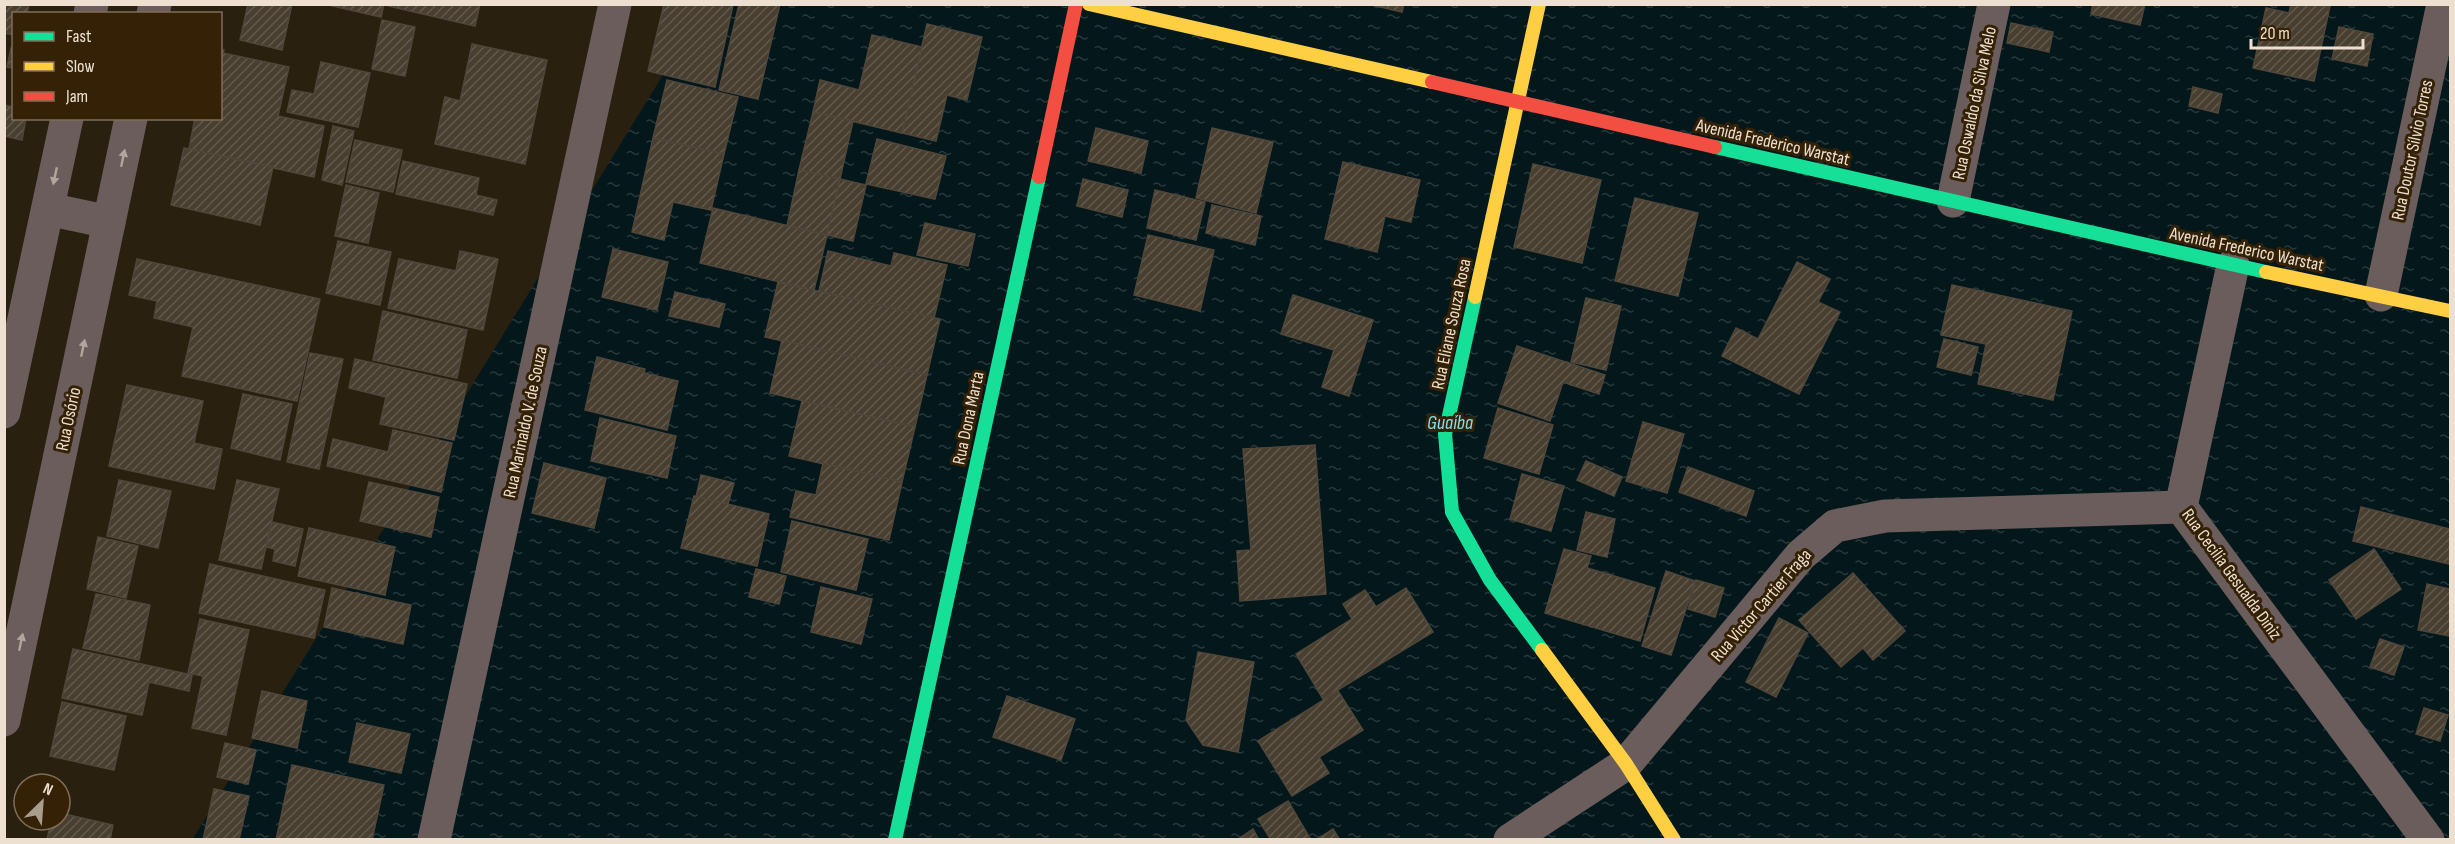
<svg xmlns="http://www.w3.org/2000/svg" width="2455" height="844" viewBox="0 0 2455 844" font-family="'Sofia Sans Condensed',sans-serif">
<defs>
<pattern id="water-ripples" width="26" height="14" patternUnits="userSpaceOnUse" patternTransform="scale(1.5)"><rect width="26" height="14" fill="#04181b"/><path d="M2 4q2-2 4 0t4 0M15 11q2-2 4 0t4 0" fill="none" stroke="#29393b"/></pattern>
<pattern id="building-hatch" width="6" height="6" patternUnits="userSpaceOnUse" patternTransform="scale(1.5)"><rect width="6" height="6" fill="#483f31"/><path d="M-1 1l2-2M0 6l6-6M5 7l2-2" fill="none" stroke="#635a4e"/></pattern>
</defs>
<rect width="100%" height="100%" fill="#2a2010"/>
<polygon fill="url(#water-ripples)" points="706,5 2450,5 2450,839 192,840"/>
<g fill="url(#building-hatch)" stroke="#50473a" stroke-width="1.5">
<polygon points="4,4 29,4 27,14 14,14 14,35 4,33"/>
<polygon points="248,4 292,4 282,50 240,40"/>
<polygon points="324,4 384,4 381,17"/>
<polygon points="388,4 480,4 475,26 388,6"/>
<polygon points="664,4 733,5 715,87 648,71"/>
<polygon points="739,4 780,4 758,99 719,90"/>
<polygon points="1368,4 1404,4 1402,12"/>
<polygon points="2093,4 2145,4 2140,25 2091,14"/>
<polygon points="2291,4 2330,6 2314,81 2253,68 2266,8 2289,13"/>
<polygon points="382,20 415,27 405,76 372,69"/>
<polygon points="2011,23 2053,32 2049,52 2007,43"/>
<polygon points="927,24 982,37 967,100 947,95 936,141 902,133"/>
<polygon points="2339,27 2373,34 2367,66 2332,59"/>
<polygon points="872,35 922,47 902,133 813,112 820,80 859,90"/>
<polygon points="472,44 547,60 525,164 435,144 445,97 460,101"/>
<polygon points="11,48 14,49 14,68 7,67"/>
<polygon points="220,49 224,50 223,53 289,67 278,116 324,126 314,177 189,149 195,118 220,118"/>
<polygon points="321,62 370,73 358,127 287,112 292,90 314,94"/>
<polygon points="667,80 738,97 724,154 653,138"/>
<polygon points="2193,87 2222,94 2218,113 2189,106"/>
<polygon points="4,105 14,107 14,118 26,118 22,140 4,136"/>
<polygon points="813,112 853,121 840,179 799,170"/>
<polygon points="333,126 354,131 342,185 322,180"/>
<polygon points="1096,128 1148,141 1141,173 1088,161"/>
<polygon points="1212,128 1273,142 1256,213 1196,198"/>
<polygon points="653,138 724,154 711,210 673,202 664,240 632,232"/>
<polygon points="877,139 946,156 935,199 866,184"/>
<polygon points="355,140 402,150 393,192 346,182"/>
<polygon points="184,148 273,167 260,225 171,205"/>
<polygon points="403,161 479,178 476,195 497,200 493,215 396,194"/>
<polygon points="1343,162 1420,180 1411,222 1385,216 1377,252 1325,239"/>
<polygon points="1533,164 1601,180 1582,263 1514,247"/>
<polygon points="799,170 840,179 827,235 787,226"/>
<polygon points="840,179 866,185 853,241 827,235"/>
<polygon points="1083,179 1128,190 1122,217 1077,206"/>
<polygon points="346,185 379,193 368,243 335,236"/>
<polygon points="1155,190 1205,202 1196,240 1147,228"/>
<polygon points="1635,198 1698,213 1678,296 1615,281"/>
<polygon points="1212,205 1261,216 1255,245 1206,233"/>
<polygon points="713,208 827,235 814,290 700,263"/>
<polygon points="925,223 975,234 968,266 917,255"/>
<polygon points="1148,235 1214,250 1200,311 1134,295"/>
<polygon points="338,241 391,252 380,305 326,293"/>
<polygon points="613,249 668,262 657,310 602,297"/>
<polygon points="460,251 498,259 483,330 388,308 399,259 456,271"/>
<polygon points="828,251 891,266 894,253 947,265 934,318 819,291"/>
<polygon points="137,259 320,299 297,401 182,376 193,327 154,318 157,301 129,295"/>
<polygon points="1797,262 1830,279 1818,302 1840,312 1799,394 1722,356 1736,328 1758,339"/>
<polygon points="778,282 940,319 927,375 765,337"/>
<polygon points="1952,285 2072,311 2053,400 1978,384 1986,344 1941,335"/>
<polygon points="675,292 725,304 719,327 669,316"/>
<polygon points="1293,295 1373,320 1349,396 1322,387 1334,350 1281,334"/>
<polygon points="1586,298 1621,306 1606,370 1571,362"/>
<polygon points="383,311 467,330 457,378 373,360"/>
<polygon points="1944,339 1978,347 1971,375 1937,367"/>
<polygon points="782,340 927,375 915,427 770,393"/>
<polygon points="1517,346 1605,375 1599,394 1563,382 1550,421 1498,403"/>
<polygon points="310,353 343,359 319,469 287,462"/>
<polygon points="597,357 645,369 644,373 678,381 667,430 585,410"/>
<polygon points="355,359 467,384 454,440 380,424 386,397 349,388"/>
<polygon points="127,385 203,401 194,443 222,449 214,489 109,466"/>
<polygon points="243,394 292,404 280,460 231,448"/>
<polygon points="802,401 915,427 902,482 789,456"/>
<polygon points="1498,408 1553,425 1539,474 1484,458"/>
<polygon points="600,418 676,436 667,478 591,461"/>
<polygon points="1643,422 1684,434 1667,493 1626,481"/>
<polygon points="393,430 452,443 441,492 327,466 333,439 388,452"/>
<polygon points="1315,445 1326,594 1240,601 1237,551 1251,550 1243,449"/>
<polygon points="1586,461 1622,477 1614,496 1577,480"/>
<polygon points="544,463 606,478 594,528 532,513"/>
<polygon points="823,463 902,482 889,540 790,517 796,491 816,495"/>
<polygon points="1688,467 1754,491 1746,516 1679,492"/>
<polygon points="1522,474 1564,486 1551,531 1510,519"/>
<polygon points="701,475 734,483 728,504 696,497"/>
<polygon points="119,480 171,491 158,548 107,536"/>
<polygon points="237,480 279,489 261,569 219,560"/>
<polygon points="369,482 439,497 431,537 360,521"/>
<polygon points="694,496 769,514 757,566 681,548"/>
<polygon points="2361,507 2450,529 2449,564 2353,541"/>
<polygon points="1586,512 1615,519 1607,557 1577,550"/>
<polygon points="792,521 868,539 856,590 781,572"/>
<polygon points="272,522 303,529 295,566 273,561 275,549 266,547"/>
<polygon points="309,528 395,547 385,595 298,576"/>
<polygon points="98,537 138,546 126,598 87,589"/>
<polygon points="1564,549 1591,556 1587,568 1655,588 1640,641 1545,613"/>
<polygon points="2374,549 2401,589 2356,619 2329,580"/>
<polygon points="210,564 325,590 314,638 199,613"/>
<polygon points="756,569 786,576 779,604 749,597"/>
<polygon points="1666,571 1695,581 1671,655 1642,646"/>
<polygon points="1853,573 1905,631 1873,660 1863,648 1841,667 1799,620"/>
<polygon points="1696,580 1724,588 1715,617 1688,609"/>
<polygon points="2427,584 2450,589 2450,636 2418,630"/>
<polygon points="821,587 872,599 861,644 811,632"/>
<polygon points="332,588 411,605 403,644 324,627"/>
<polygon points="1406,588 1433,632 1323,699 1296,654 1352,619 1343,604 1365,590 1376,607"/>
<polygon points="96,594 150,605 139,660 83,648"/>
<polygon points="1779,618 1808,633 1776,697 1746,682"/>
<polygon points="200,619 249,630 226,735 192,728 203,676 188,673"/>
<polygon points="2380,639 2404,647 2394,675 2370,667"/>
<polygon points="73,649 192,675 189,691 149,682 142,715 62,698"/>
<polygon points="1198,652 1254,662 1238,752 1203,745 1186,720"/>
<polygon points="262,691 307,701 297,748 252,738"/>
<polygon points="1338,691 1363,730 1319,757 1329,773 1292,796 1258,741"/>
<polygon points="1007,696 1075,719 1061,760 993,737"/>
<polygon points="62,702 126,716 114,770 50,756"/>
<polygon points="2424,708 2448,715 2440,741 2416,734"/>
<polygon points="357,723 410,734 401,773 349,762"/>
<polygon points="225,743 256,750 248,784 217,777"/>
<polygon points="292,765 384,785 372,840 276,840"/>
<polygon points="214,789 249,796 239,840 203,840"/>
<polygon points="1288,801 1311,840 1271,840 1258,819"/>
<polygon points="60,813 113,825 110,840 47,840 51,820 60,820"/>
<polygon points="1253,829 1259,840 1237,840"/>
<polygon points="1333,829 1340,840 1316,840"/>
</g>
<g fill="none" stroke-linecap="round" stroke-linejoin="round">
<g stroke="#6b5d5c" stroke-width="33">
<polyline points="90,14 92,4"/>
<polyline points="153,14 155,4"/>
<polyline points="1953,201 1994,4"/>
<polyline points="48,209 109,222"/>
<polyline points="2233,265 2181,507 2428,840"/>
<polyline points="2381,295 2443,4"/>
<polyline points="4,412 67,118"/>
<polyline points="4,720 131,118"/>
<polyline points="434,840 615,4"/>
<polyline points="1510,840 1626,764 1801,555 1835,526 1885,516 2181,507"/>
</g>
<g stroke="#16e098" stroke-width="14">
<polyline points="1715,147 2266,272"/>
<polyline points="1475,297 1445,434 1452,512 1490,580 1542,650"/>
<polyline points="895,840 1039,177"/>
</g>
<g stroke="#ffcf43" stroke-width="14">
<polyline points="1089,4 1432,82"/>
<polyline points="2266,272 2450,311"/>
<polyline points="1475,297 1539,4"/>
<polyline points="1542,650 1626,764 1674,840"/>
</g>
<g stroke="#f24e42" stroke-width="14">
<polyline points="1432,82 1715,147"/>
<polyline points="1039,177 1076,4"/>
</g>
</g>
<defs><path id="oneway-solid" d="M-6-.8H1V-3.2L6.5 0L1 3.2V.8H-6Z" transform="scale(1.5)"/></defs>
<g fill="#b2a59c">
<use href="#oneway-solid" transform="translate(123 158) rotate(-78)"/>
<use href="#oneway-solid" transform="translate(55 176) rotate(102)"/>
<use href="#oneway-solid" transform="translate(83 348) rotate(-78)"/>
<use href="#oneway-solid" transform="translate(21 642) rotate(-78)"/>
</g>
<g text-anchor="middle" stroke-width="6" stroke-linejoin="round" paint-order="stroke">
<g font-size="18" fill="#ede0d1" stroke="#352206">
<text transform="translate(1974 103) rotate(-78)" y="6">Rua Oswaldo da Silva Melo</text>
<text transform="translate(1773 142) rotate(13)" y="6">Avenida Frederico Warstat</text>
<text transform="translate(2412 150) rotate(-78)" y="6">Rua Doutor Sílvio Torres</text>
<text transform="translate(2247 249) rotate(12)" y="6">Avenida Frederico Warstat</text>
<text transform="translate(1451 324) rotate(-78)" y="6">Rua Eliane Souza Rosa</text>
<text transform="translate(968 418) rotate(-78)" y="6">Rua Dona Marta</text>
<text transform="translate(68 419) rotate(-78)" y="6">Rua Osório</text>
<text transform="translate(525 422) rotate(-78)" y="6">Rua Marinaldo V. de Souza</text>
<text transform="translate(2232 574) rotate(54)" y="6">Rua Cecília Gesualda Diniz</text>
<text transform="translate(1761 605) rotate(-49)" y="6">Rua Victor Cartier Fraga</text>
</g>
<g font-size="20" font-style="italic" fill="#85def0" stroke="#352206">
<text x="1450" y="429">Guaíba</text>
</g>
</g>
<rect width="2455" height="844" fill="none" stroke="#ede0d1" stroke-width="12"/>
<rect x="12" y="12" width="210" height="108" fill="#352206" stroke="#7f6e57" stroke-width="1.5"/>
<rect x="24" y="32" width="30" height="9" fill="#16e098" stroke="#7f6e57" stroke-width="1.5"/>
<text x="66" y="42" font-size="18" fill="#ede0d1">Fast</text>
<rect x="24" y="62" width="30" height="9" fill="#ffcf43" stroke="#7f6e57" stroke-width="1.5"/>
<text x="66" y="72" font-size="18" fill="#ede0d1">Slow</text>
<rect x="24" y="92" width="30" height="9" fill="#f24e42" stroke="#7f6e57" stroke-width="1.5"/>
<text x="66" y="102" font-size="18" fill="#ede0d1">Jam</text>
<g transform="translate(42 802) rotate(25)"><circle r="28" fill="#352206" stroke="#7f6e57" stroke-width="1.5"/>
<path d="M0-4.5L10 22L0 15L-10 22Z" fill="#a99d8d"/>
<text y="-9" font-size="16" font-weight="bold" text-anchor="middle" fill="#ede0d1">N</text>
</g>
<path d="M2251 39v9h112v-9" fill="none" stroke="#ede0d1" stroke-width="3"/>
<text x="2260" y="39" font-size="18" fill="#ede0d1" stroke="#352206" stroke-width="4.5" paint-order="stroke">20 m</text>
</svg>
